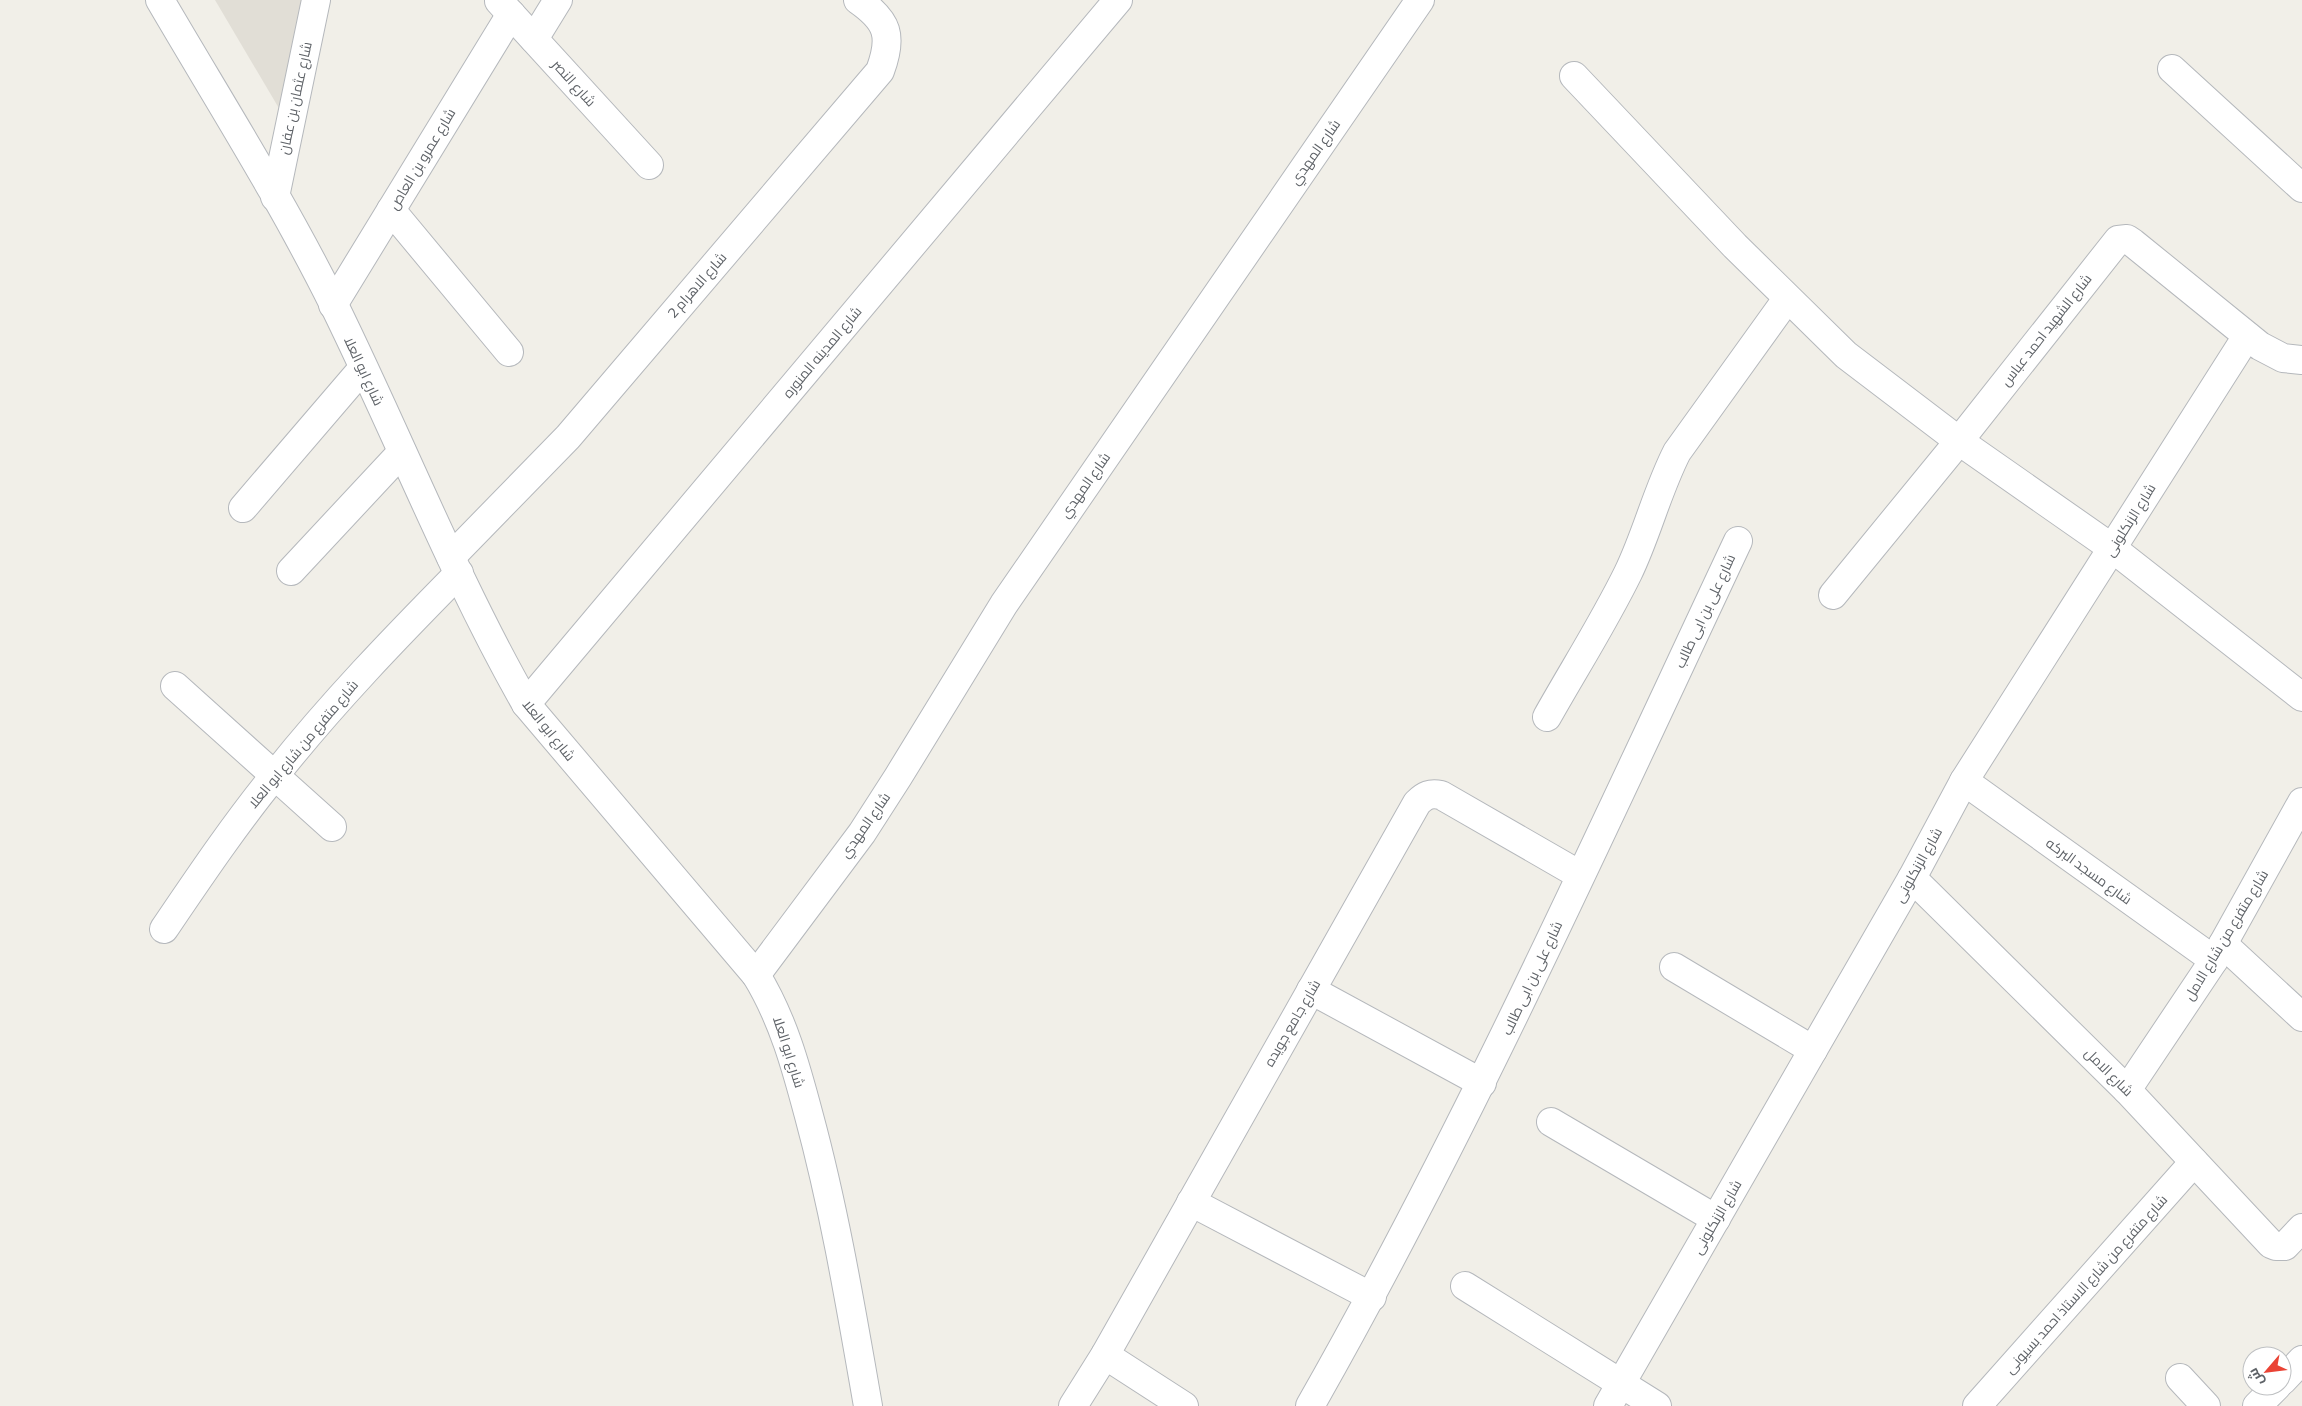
<svg xmlns="http://www.w3.org/2000/svg" width="2302" height="1406" viewBox="0 0 2302 1406" font-family="Commissioner,Cairo,sans-serif">
<rect width="100%" height="100%" fill="#f1efe8"/>
<polygon fill="#e1ded6" points="215,0 302,0 280,110"/>
<g fill="none" stroke-linecap="round" stroke-linejoin="round">
<g stroke="#b5b8bc" stroke-width="30">
<g id="minor">
<path d="M 160,0 C 219,101 282,200 334,305 C 399,437 453,576 526,704 L 756,975 C 783,1019 796,1067 809,1116 C 835,1212 851,1309 868,1406"/>
<polyline points="499,1 649,165"/>
<polyline points="534,39 558,0"/>
<polyline points="2172,69 2302,188"/>
<polyline points="1574,76 1735,246 1846,355 1959,441 2112,548 2302,697"/>
<polyline points="275,197 316,0"/>
<polyline points="391,210 509,352"/>
<polyline points="333,305 511,14"/>
<polyline points="243,508 363,368"/>
<path d="M 451,557 L 568,437 L 880,71 C 893,36 888,21 858,0"/>
<polyline points="291,571 402,452"/>
<polyline points="1833,595 1959,441 2118,240 2127,239 2133,243 2260,346 2283,358 2302,360"/>
<polyline points="175,686 332,827"/>
<polyline points="526,704 1118,0"/>
<path d="M 1547,717 C 1574,669 1604,622 1628,573 C 1647,534 1657,491 1677,452 L 1787,299"/>
<polyline points="1964,781 2214,960"/>
<polyline points="1912,878 2127,1090 2271,1244 2276,1246 2285,1246 2302,1228"/>
<path d="M 164,929 C 200,876 235,824 275,775 C 332,703 395,638 459,573"/>
<polyline points="2223,944 2302,1017"/>
<polyline points="1674,967 1813,1050"/>
<polyline points="756,975 862,833 898,777 1004,604 1420,0"/>
<polyline points="1311,990 1482,1083"/>
<polyline points="2127,1090 2214,960 2302,802"/>
<polyline points="1551,1122 1716,1219"/>
<polyline points="1191,1202 1372,1297"/>
<polyline points="1465,1286 1657,1406"/>
<polyline points="1105,1355 1184,1406"/>
<polyline points="2180,1378 2206,1406"/>
<polyline points="2282,1381 2302,1360"/>
<path d="M 1073,1406 L 1105,1355 L 1417,803 C 1425,795 1430,793 1441,795 L 1580,875"/>
<path d="M 1310,1406 C 1469,1126 1601,832 1738,541"/>
<polyline points="1608,1406 1912,878 1964,781 2247,336"/>
<polyline points="1977,1406 2194,1162"/>
<polyline points="2257,1406 2277,1386"/>
</g>
</g>
<use href="#minor" stroke="#fff" stroke-width="28"/>
</g>
<g text-anchor="middle" stroke-width="5" stroke-linejoin="round" paint-order="stroke">
<g font-size="14" fill="#5f6368" stroke="#fff">
<text transform="translate(574 83) rotate(48)" y="5">شارع النصر</text>
<text transform="translate(295 98) rotate(-78)" y="5">شارع عثمان بن عفان</text>
<text transform="translate(1315 152) rotate(-55)" y="5">شارع المهدي</text>
<text transform="translate(422 159) rotate(-59)" y="5">شارع عمرو بن العاص</text>
<text transform="translate(697 285) rotate(-49)" y="5">شارع الاهرام 2</text>
<text transform="translate(2046 330) rotate(-52)" y="5">شارع الشهيد احمد عباس</text>
<text transform="translate(822 352) rotate(-50)" y="5">شارع المدينه المنوره</text>
<text transform="translate(364 371) rotate(65)" y="5">شارع ابو العلا</text>
<text transform="translate(1085 485) rotate(-55)" y="5">شارع المهدي</text>
<text transform="translate(2130 520) rotate(-58)" y="5">شارع الزنكلونى</text>
<text transform="translate(1705 611) rotate(-65)" y="5">شارع على بن ابى طالب</text>
<text transform="translate(549 730) rotate(51)" y="5">شارع ابو العلا</text>
<text transform="translate(303 744) rotate(-50)" y="5">شارع متفرع من شارع ابو العلا</text>
<text transform="translate(865 825) rotate(-55)" y="5">شارع المهدي</text>
<text transform="translate(1918 865) rotate(-61)" y="5">شارع الزنكلونى</text>
<text transform="translate(2089 871) rotate(36)" y="5">شارع مسجد البركه</text>
<text transform="translate(2226 935) rotate(-59)" y="5">شارع متفرع من شارع الامل</text>
<text transform="translate(1532 978) rotate(-65)" y="5">شارع على بن ابى طالب</text>
<text transform="translate(1292 1023) rotate(-60)" y="5">شارع جامع جويده</text>
<text transform="translate(789 1052) rotate(72)" y="5">شارع ابو العلا</text>
<text transform="translate(2109 1072) rotate(45)" y="5">شارع الامل</text>
<text transform="translate(1717 1217) rotate(-60)" y="5">شارع الزنكلونى</text>
<text transform="translate(2086 1284) rotate(-48)" y="5">شارع متفرع من شارع الاستاذ احمد بسيونى</text>
</g>
</g>
<g transform="translate(2267 1371) rotate(242)"><circle r="24" fill="#ffffff" stroke="#bfc1c3"/>
<path d="M0-4L9 19L0 12L-9 19Z" fill="#ea4335"/>
<text y="-8" font-size="14" font-weight="bold" text-anchor="middle" fill="#5f6368">ش</text>
</g>
</svg>
